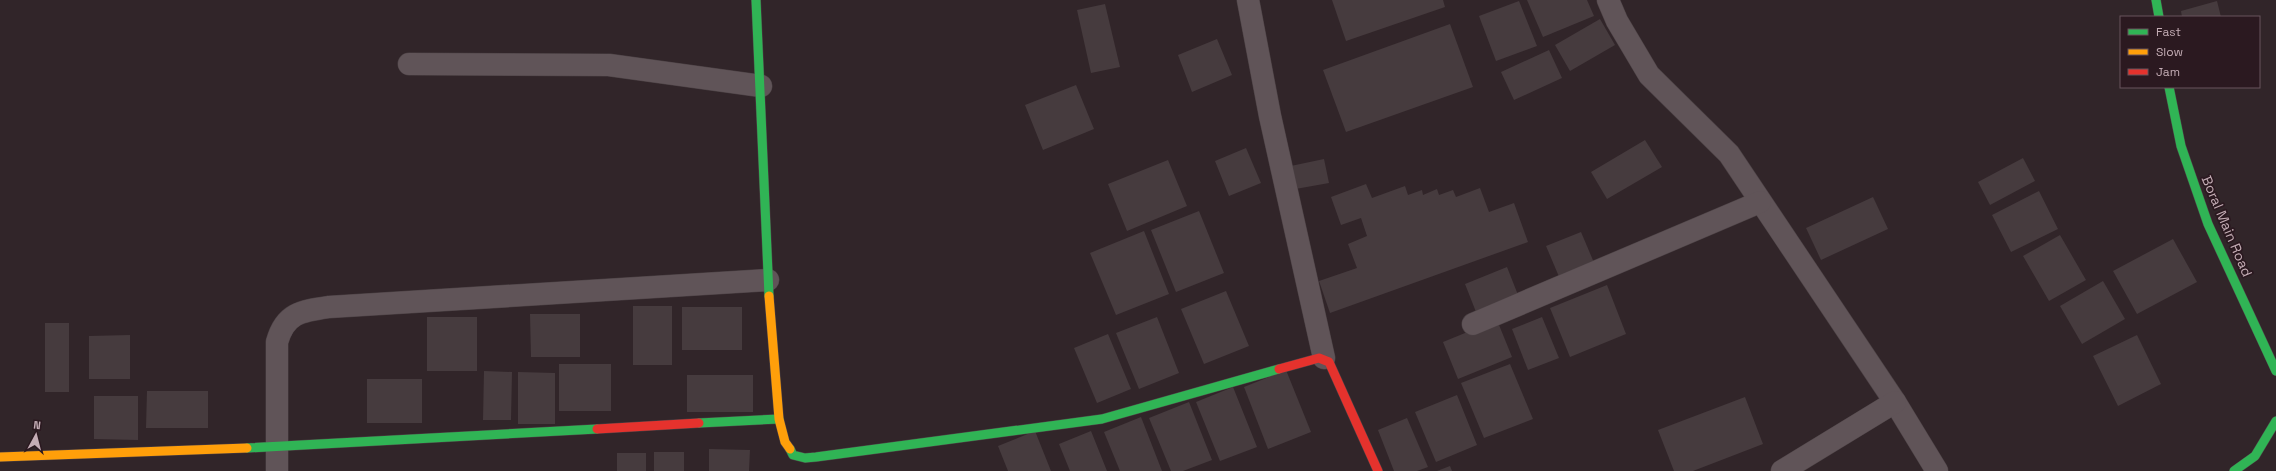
<svg xmlns="http://www.w3.org/2000/svg" width="2276" height="471" viewBox="0 0 2276 471" font-family="'Space Grotesk',sans-serif">
<rect width="100%" height="100%" fill="#312529"/>
<g fill="#463b3e">
<polygon points="1332,0 1443,0 1445,7 1346,41"/>
<polygon points="1527,0 1587,0 1594,16 1543,37"/>
<polygon points="1519,1 1537,46 1496,61 1479,16"/>
<polygon points="2217,1 2221,17 2182,17 2181,11"/>
<polygon points="1105,4 1120,67 1091,73 1077,10"/>
<polygon points="1600,19 1615,45 1570,71 1555,45"/>
<polygon points="1450,24 1473,87 1346,132 1323,70"/>
<polygon points="1217,39 1232,75 1192,92 1178,55"/>
<polygon points="1549,50 1562,78 1514,100 1501,72"/>
<polygon points="1076,85 1094,129 1043,150 1025,105"/>
<polygon points="1645,140 1662,167 1607,199 1591,172"/>
<polygon points="1246,148 1261,183 1229,196 1215,161"/>
<polygon points="2023,158 2035,181 1990,205 1978,182"/>
<polygon points="1324,159 1329,183 1290,190 1286,167"/>
<polygon points="1168,160 1187,206 1127,231 1108,184"/>
<polygon points="1366,184 1372,198 1405,186 1408,195 1422,190 1423,195 1437,189 1439,195 1453,190 1456,197 1480,188 1489,212 1514,203 1528,242 1330,313 1319,281 1357,268 1348,244 1367,236 1361,218 1341,225 1331,197"/>
<polygon points="2039,191 2058,229 2011,252 1992,215"/>
<polygon points="1873,197 1888,229 1821,260 1806,228"/>
<polygon points="1199,211 1224,273 1176,292 1151,230"/>
<polygon points="1144,231 1169,294 1116,315 1090,253"/>
<polygon points="1581,232 1595,265 1560,279 1546,246"/>
<polygon points="2060,235 2086,280 2049,301 2023,256"/>
<polygon points="2173,239 2197,282 2137,314 2113,271"/>
<polygon points="1507,267 1520,300 1478,317 1465,284"/>
<polygon points="2103,281 2125,319 2082,344 2060,306"/>
<polygon points="1607,285 1626,334 1570,357 1550,308"/>
<polygon points="1226,291 1249,346 1204,364 1181,309"/>
<rect x="633" y="306" width="39" height="59"/>
<rect x="682" y="307" width="60" height="43"/>
<polygon points="530,314 580,314 580,357 531,357"/>
<rect x="427" y="317" width="50" height="54"/>
<polygon points="1157,317 1179,373 1139,389 1116,333"/>
<polygon points="1542,317 1559,358 1528,370 1512,329"/>
<polygon points="1497,320 1512,357 1458,379 1443,342"/>
<rect x="45" y="323" width="24" height="69"/>
<polygon points="1108,334 1131,389 1097,403 1074,348"/>
<polygon points="130,335 130,379 89,379 89,336"/>
<polygon points="2137,335 2161,384 2118,406 2093,356"/>
<rect x="559" y="364" width="52" height="47"/>
<polygon points="1510,364 1533,419 1484,438 1461,383"/>
<polygon points="1286,370 1311,432 1268,449 1244,387"/>
<polygon points="484,371 512,372 511,420 483,420"/>
<polygon points="518,372 555,373 555,424 518,424"/>
<rect x="687" y="375" width="66" height="37"/>
<rect x="367" y="379" width="55" height="44"/>
<polygon points="1233,387 1257,447 1220,461 1196,402"/>
<polygon points="147,391 208,391 208,428 146,428"/>
<polygon points="1457,395 1477,445 1436,462 1415,412"/>
<polygon points="94,396 138,396 138,440 94,439"/>
<polygon points="1745,397 1763,444 1693,471 1674,471 1658,430"/>
<polygon points="1189,402 1212,460 1183,471 1171,471 1149,418"/>
<polygon points="1141,417 1162,471 1120,471 1104,432"/>
<polygon points="1407,418 1428,467 1417,471 1394,471 1378,430"/>
<polygon points="1035,431 1051,471 1008,471 998,446"/>
<polygon points="1091,431 1107,471 1070,471 1059,444"/>
<polygon points="709,449 750,450 749,471 709,471"/>
<rect x="654" y="452" width="30" height="19"/>
<rect x="617" y="453" width="29" height="18"/>
<polygon points="1450,466 1452,471 1437,471"/>
</g>
<g fill="none" stroke-linecap="round" stroke-linejoin="round">
<g stroke="#4b4144" stroke-width="23">
<g id="street">
<polyline points="1248,0 1270,116 1324,358"/>
<polyline points="1608,0 1617,21 1649,75 1729,154 1895,402 1937,471"/>
<polyline points="409,64 609,65 761,86"/>
<polyline points="1473,324 1760,202"/>
<path d="M 277,471 L 277,342 C 285,313 301,311 329,307 L 768,280"/>
<polyline points="1782,471 1895,402"/>
</g>
</g>
<g stroke="#4e4246" stroke-width="10">
<g id="fast">
<polyline points="756,0 769,296"/>
<polyline points="2156,0 2159,17"/>
<polyline points="2169,87 2181,146 2208,224 2276,371"/>
<polyline points="699,423 779,419"/>
<polyline points="247,448 597,429"/>
<polyline points="790,449 793,455 805,458 816,457 1102,419 1279,369"/>
<polyline points="2234,471 2255,456 2276,421"/>
</g>
</g>
<g stroke="#4e4246" stroke-width="10">
<g id="slow">
<polyline points="769,296 779,419 785,442 790,449"/>
<polyline points="0,457 247,448"/>
</g>
</g>
<g stroke="#4e4246" stroke-width="10">
<g id="jam">
<polyline points="1279,369 1319,358 1329,362 1378,471"/>
<polyline points="597,429 699,423"/>
</g>
</g>
<use href="#street" stroke="#605458" stroke-width="22"/>
<use href="#fast" stroke="#30b455" stroke-width="9"/>
<use href="#slow" stroke="#ff9f0a" stroke-width="9"/>
<use href="#jam" stroke="#e5322d" stroke-width="9"/>
</g>
<g text-anchor="middle" stroke-width="3.5" stroke-linejoin="round" paint-order="stroke">
<g font-size="14" fill="#c4adb5" stroke="#2b1920">
<text transform="translate(2227 226) rotate(67)" y="5">Boral Main Road</text>
</g>
</g>
<rect x="2120" y="16" width="140" height="72" fill="#2b1920" stroke="#68545c"/>
<rect x="2128" y="29" width="20" height="6" fill="#30b455" stroke="#68545c"/>
<text x="2156" y="36" font-size="12" fill="#c4adb5">Fast</text>
<rect x="2128" y="49" width="20" height="6" fill="#ff9f0a" stroke="#68545c"/>
<text x="2156" y="56" font-size="12" fill="#c4adb5">Slow</text>
<rect x="2128" y="69" width="20" height="6" fill="#e5322d" stroke="#68545c"/>
<text x="2156" y="76" font-size="12" fill="#c4adb5">Jam</text>
<g transform="translate(36 435) rotate(7)" stroke="#2b1920" stroke-width="3" paint-order="stroke">
<path d="M0-3L7 15L0 10L-7 15Z" fill="#c4adb5"/>
<text y="-6" font-size="11" font-weight="bold" text-anchor="middle" fill="#c4adb5">N</text>
</g>
</svg>
